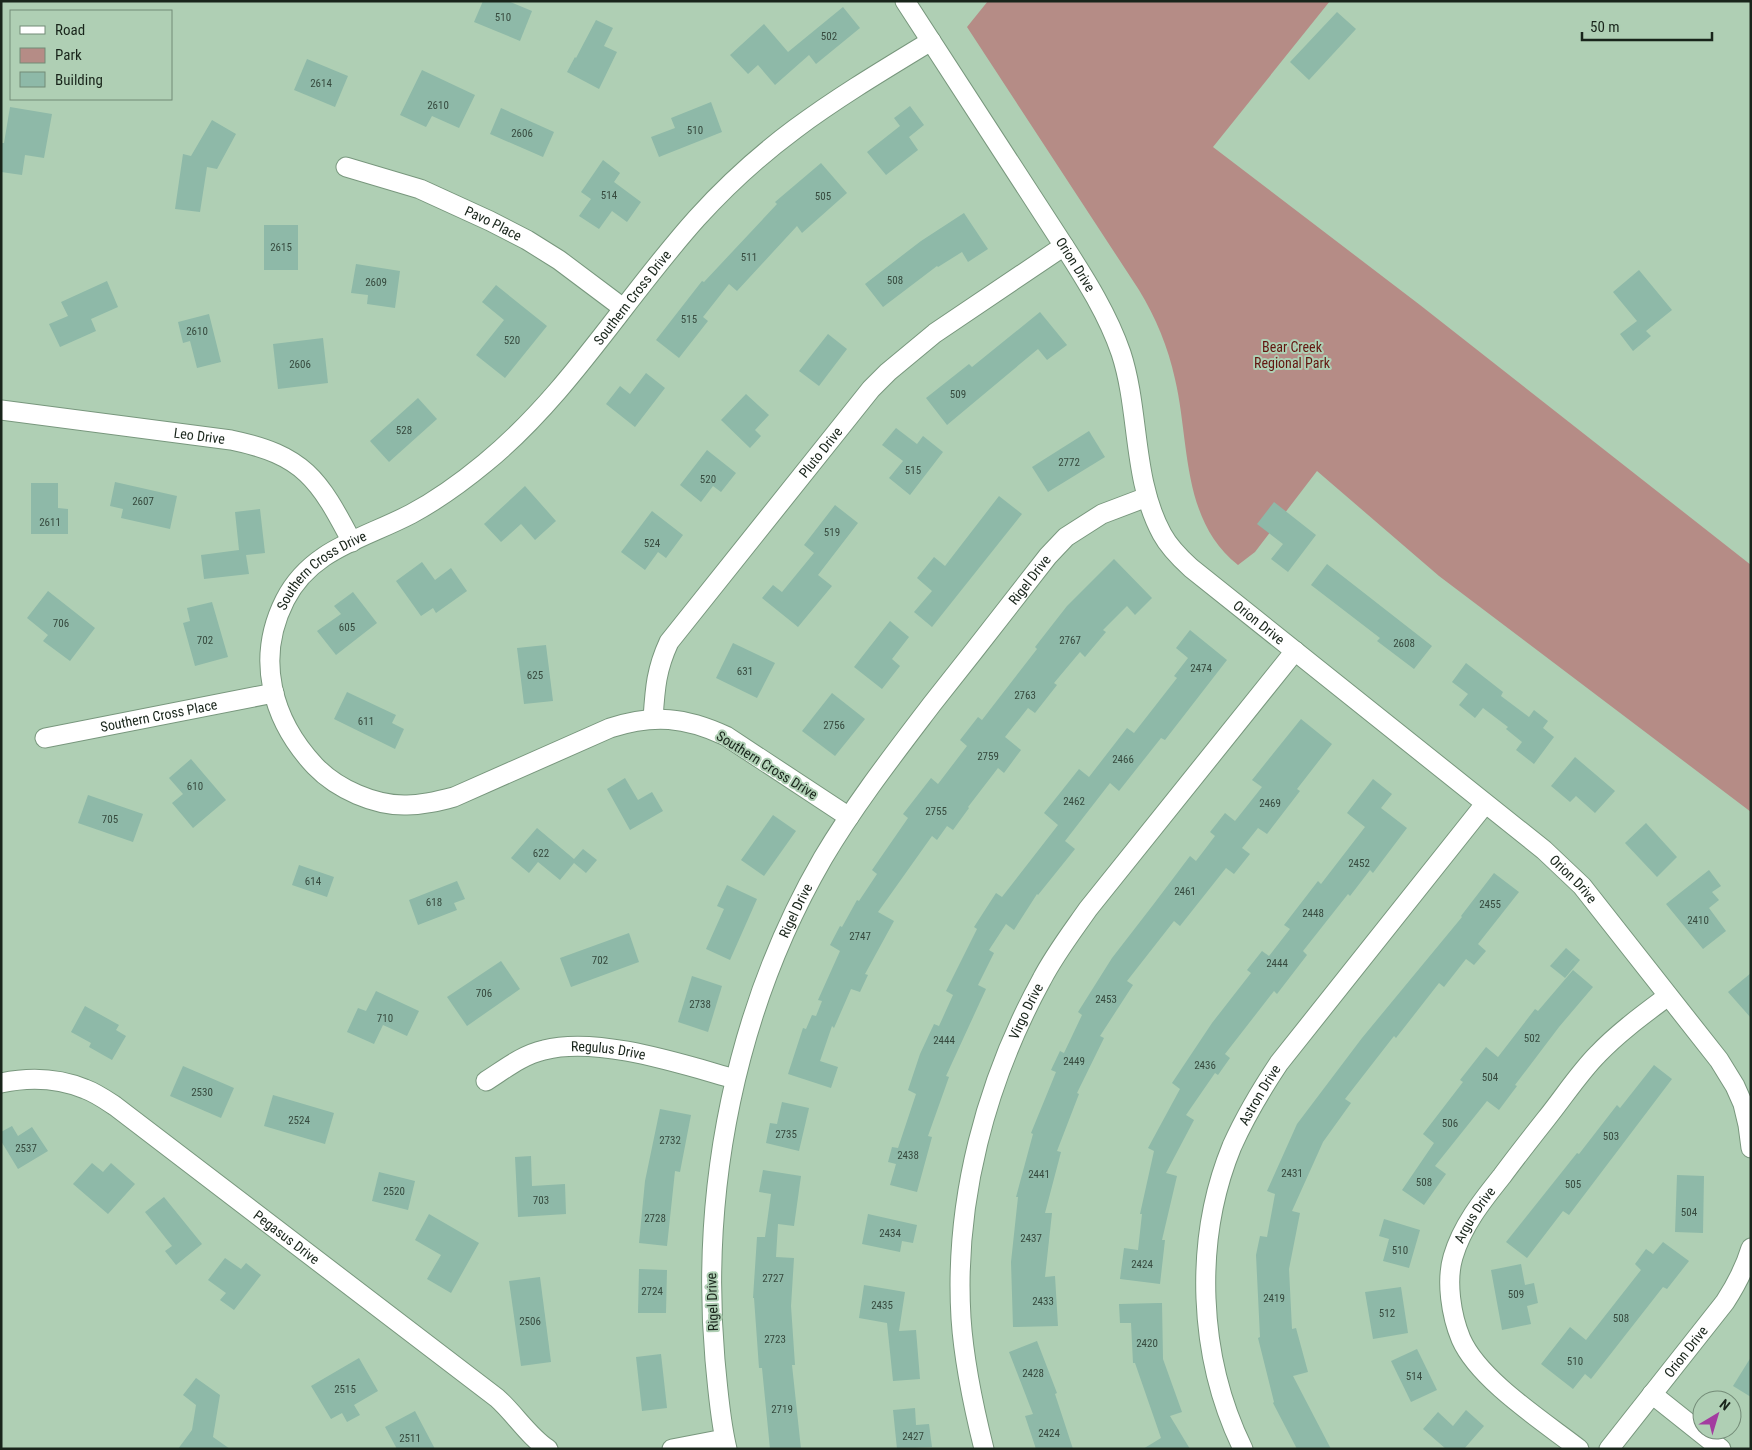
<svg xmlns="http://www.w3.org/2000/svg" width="1752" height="1450" viewBox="0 0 1752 1450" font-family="'Roboto Condensed',sans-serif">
<rect width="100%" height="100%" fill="#afcfb4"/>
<path fill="#b58c86" d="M 988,1 L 1330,1 L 1213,147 L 1420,305 L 1751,565 L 1751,812 L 1439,576 L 1317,471 L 1255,552 L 1238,565 C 1181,520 1190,443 1175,379 C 1168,347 1156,318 1139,290 L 967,27 Z"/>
<g fill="#8eb9a8">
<polygon points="483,1 508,1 532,11 520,41 474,22"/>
<polygon points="843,7 860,28 816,64 809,55 775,85 758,65 748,74 730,55 764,24 788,52"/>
<polygon points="1337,12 1356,29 1309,80 1290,62"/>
<polygon points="596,20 613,28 604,46 617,52 599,89 567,72 575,57 576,58"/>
<polygon points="307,59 348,76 335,107 294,90"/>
<polygon points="422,70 475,95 459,128 432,116 426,127 400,115"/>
<polygon points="711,102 722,132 659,157 651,137 675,128 671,118"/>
<polygon points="910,106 924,125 909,137 918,150 886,175 867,152 900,126 894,118"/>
<polygon points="10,107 52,114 44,158 25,155 22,175 1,172 1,143 4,143"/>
<polygon points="501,108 554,132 543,157 490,134"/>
<polygon points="212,120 236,134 217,169 207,167 200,212 175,209 183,154 191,156"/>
<polygon points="603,160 620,173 614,182 641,202 627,222 612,211 599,229 579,216 591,199 581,192"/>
<polygon points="821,163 847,193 802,233 797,226 737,291 729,284 703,317 708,321 679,358 656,340 702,281 704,282 777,204 775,202"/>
<polygon points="964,213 988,249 968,262 962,252 938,267 937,266 883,307 865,284 921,241"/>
<rect x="264" y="225" width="34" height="45"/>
<polygon points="356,264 400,271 395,308 367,304 368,295 351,293"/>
<polygon points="1639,270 1672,310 1646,331 1651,336 1633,351 1620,334 1637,321 1613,292"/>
<polygon points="107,281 118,307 91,319 96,331 60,347 49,324 68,316 61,302"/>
<polygon points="496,285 547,326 505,378 476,355 504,320 482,302"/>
<polygon points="1040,312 1067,345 1047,360 1038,349 947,425 926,398 969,364 972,367"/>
<polygon points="209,314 221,362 197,368 190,341 183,343 178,322"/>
<polygon points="828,334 847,349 819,386 799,371"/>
<polygon points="323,338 328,383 278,389 273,344"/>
<polygon points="646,373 665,388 635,427 606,404 620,386 630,394"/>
<polygon points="746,394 769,415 755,430 761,436 750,448 721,420"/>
<polygon points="418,398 437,419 389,462 370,441"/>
<polygon points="896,428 917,444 923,436 943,452 910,495 889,478 903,461 882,445"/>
<polygon points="1089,431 1105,457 1048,492 1032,467"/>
<polygon points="707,450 736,473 721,492 713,486 701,502 680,485"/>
<polygon points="115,482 177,496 170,529 121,518 123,509 110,506"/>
<polygon points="31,483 58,483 58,508 68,509 68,534 31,534"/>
<polygon points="525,486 556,521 535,540 521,524 501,542 484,524"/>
<polygon points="999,496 1022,514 932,627 914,612 932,591 917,578 934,557 945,566"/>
<polygon points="1274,502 1316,535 1288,572 1271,559 1283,544 1257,524"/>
<polygon points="835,505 858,523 818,575 832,586 798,627 762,598 773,585 782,592 814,553 804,545"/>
<polygon points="260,509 265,553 246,555 249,574 204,579 201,555 239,550 235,512"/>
<polygon points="652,511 683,535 666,558 658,552 645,570 621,552"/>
<polygon points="1114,559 1152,598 1135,615 1127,606 1103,630 1106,632 1085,657 1080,652 1054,683 1057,685 1035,713 1028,708 1005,737 1021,750 1004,773 998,768 968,807 969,808 953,830 947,826 937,840 932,836 878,912 894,921 865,974 868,975 860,992 851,989 834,1028 832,1026 820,1061 838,1067 831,1088 788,1074 803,1028 806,1029 812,1015 816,1016 822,1001 818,1000 840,951 830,945 840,926 842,927 857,900 859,901 877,874 872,870 908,818 903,814 931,778 938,784 967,746 960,740 978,717 982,720 1037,649 1035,647 1067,606"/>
<polygon points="422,562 435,580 451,568 467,591 436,613 433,608 421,616 396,581"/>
<polygon points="1327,564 1432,646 1414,669 1377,641 1380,638 1311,585"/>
<polygon points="48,591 95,628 70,661 43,641 48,635 27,618"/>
<polygon points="353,592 377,623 336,655 317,631 341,614 334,606"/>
<polygon points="212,602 228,657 195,666 183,623 190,621 187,608"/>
<polygon points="890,621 909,637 892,659 900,666 882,689 854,667"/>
<polygon points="1190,630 1227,660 1165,740 1161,738 1119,791 1110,783 1065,841 1075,849 1038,895 1037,894 1014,930 1006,924 989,950 994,953 978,985 986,989 946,1076 949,1077 928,1136 932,1137 917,1192 890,1185 896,1164 888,1162 892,1147 898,1148 916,1094 908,1090 920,1054 934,1024 939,1026 953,995 946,991 977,929 974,927 996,893 1002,897 1058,825 1044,813 1079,769 1089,777 1127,728 1134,733 1177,678 1174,676 1188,658 1176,648"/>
<polygon points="733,643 775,663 757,698 716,678"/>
<polygon points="546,645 553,701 524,704 517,648"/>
<polygon points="1466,663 1503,692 1501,696 1529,717 1534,710 1548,721 1543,728 1554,737 1534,764 1516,750 1522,742 1506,729 1508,727 1483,708 1475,718 1459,705 1468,694 1452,682"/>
<polygon points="347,692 396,715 392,723 404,729 395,749 334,719"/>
<polygon points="832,693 865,719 835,756 802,731"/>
<polygon points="1301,719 1332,744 1297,789 1300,791 1267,834 1258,828 1242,848 1250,854 1234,874 1226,868 1180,926 1174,921 1127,981 1133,985 1100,1036 1104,1038 1077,1093 1079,1094 1057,1151 1061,1152 1045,1213 1052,1213 1045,1277 1055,1276 1058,1326 1013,1327 1011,1262 1018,1197 1016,1197 1033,1134 1031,1133 1056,1072 1051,1070 1060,1051 1064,1053 1082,1015 1078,1012 1112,958 1153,905 1190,856 1196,861 1215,836 1210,832 1225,813 1235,821 1262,787 1252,780"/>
<polygon points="1575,757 1615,791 1595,813 1576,796 1570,802 1551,786"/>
<polygon points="191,759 226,800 193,828 172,803 183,794 169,778"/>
<polygon points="625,778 638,800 652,792 663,811 630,830 607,789"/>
<polygon points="1373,779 1392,794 1381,808 1407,828 1373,873 1370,870 1350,896 1348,894 1303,951 1307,955 1277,994 1274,991 1225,1054 1230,1058 1218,1075 1215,1073 1186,1115 1194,1120 1166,1173 1177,1176 1162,1240 1165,1240 1160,1284 1120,1279 1124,1248 1138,1250 1142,1214 1140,1214 1154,1151 1148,1148 1180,1089 1172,1083 1212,1023 1251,973 1247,970 1262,951 1269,956 1290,929 1284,925 1318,881 1321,884 1365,827 1347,813"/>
<polygon points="88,795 143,814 133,842 78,823"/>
<polygon points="773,815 796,831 764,876 741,860"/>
<polygon points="1646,823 1677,857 1657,877 1625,843"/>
<polygon points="537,828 574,859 583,849 597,860 586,873 574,863 560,880 538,862 529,873 511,858"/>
<polygon points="299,865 334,877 327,897 292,885"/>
<polygon points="1709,870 1721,886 1712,892 1719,900 1709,908 1726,931 1703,949 1666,904"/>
<polygon points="1494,873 1519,892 1478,944 1486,951 1474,965 1466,959 1444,987 1439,983 1396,1038 1394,1036 1345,1099 1351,1103 1323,1142 1292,1211 1300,1213 1289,1269 1292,1329 1296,1328 1308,1372 1293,1376 1331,1449 1297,1449 1273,1403 1274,1402 1258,1338 1260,1337 1256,1255 1260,1236 1267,1237 1275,1194 1267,1191 1297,1124 1362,1038 1462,917 1461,916"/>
<polygon points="457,881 465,899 454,903 457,910 418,925 409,900"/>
<polygon points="727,885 757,899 730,960 706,949 724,909 717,906"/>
<polygon points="629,933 639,962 571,987 560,958"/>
<polygon points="1566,948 1580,960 1565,978 1550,966"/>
<polygon points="501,961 520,989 467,1026 447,997"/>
<polygon points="1573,970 1593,987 1559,1027 1515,1085 1517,1086 1499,1110 1487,1101 1435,1166 1446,1174 1424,1205 1402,1190 1434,1143 1423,1134 1463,1082 1460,1080 1486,1047 1498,1057 1535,1009 1538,1011"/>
<polygon points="1751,973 1751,1018 1728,992"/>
<polygon points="692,976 722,986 708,1032 678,1022"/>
<polygon points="376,991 419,1011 407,1036 383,1025 374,1044 347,1032 358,1008 366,1011"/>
<polygon points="85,1006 119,1025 116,1030 126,1036 112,1060 89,1047 91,1043 71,1032"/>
<polygon points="1654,1065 1672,1079 1569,1215 1563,1211 1527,1258 1506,1242 1577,1153 1579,1154 1617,1105 1620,1108"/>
<polygon points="183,1066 234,1088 221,1118 170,1096"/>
<polygon points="273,1095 334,1113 325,1144 264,1126"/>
<polygon points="782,1102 809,1108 799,1151 766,1143 770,1123 777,1124"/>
<polygon points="660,1109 691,1115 680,1172 675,1171 667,1246 639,1243 645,1181"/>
<polygon points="12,1126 18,1136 32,1127 48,1151 18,1169 1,1141 1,1132"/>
<polygon points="531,1156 532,1186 565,1184 566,1214 518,1217 515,1157"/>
<polygon points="92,1163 103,1172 111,1163 135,1184 108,1214 73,1184"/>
<polygon points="763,1170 801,1176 794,1226 778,1224 776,1257 794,1258 791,1306 795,1365 792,1365 801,1449 770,1449 762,1368 759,1368 754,1298 753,1298 757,1237 765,1237 771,1194 759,1192"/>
<polygon points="379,1172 415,1181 408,1210 372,1201"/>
<polygon points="1677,1175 1704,1176 1703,1233 1675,1232"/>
<polygon points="164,1197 202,1244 176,1265 165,1251 172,1246 145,1212"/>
<polygon points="429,1214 479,1243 451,1293 427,1279 441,1255 415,1240"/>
<polygon points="868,1214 917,1225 913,1243 902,1241 900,1252 862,1244"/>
<polygon points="1384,1219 1420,1230 1409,1268 1383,1261 1389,1239 1379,1236"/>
<polygon points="1663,1242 1689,1261 1667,1289 1663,1287 1591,1379 1585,1374 1573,1389 1541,1364 1570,1327 1586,1340 1641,1270 1635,1264 1646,1249 1653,1254"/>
<polygon points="225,1258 241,1269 246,1263 261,1275 234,1310 220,1300 226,1293 208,1280"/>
<polygon points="1521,1264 1525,1285 1534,1283 1538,1303 1527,1306 1531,1324 1502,1330 1491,1270"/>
<polygon points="639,1269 667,1270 666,1313 638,1313"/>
<polygon points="540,1277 551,1362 521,1366 509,1281"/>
<polygon points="864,1285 905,1292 899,1331 916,1330 920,1379 893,1381 887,1323 859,1318"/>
<polygon points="1401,1287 1408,1333 1373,1339 1365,1292"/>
<polygon points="1158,1303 1162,1303 1163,1359 1182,1412 1170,1416 1190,1449 1143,1449 1161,1438 1135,1363 1133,1363 1131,1323 1120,1323 1119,1304"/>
<polygon points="1037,1341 1057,1393 1055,1394 1073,1449 1036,1449 1025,1416 1033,1414 1009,1352"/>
<polygon points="1417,1349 1437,1390 1411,1402 1391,1361"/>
<polygon points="661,1354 667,1408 642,1411 636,1357"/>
<polygon points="1751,1357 1751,1397 1733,1386"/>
<polygon points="359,1358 378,1391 354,1405 360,1415 347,1422 342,1413 331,1419 311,1386"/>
<polygon points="196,1378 220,1395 213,1437 230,1449 178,1449 192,1430 196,1405 183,1395"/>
<polygon points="915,1408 916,1425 929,1424 932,1447 897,1449 893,1410"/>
<polygon points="1466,1410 1484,1426 1464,1449 1446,1449 1423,1429 1438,1412 1453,1426"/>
<polygon points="415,1411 435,1449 397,1449 385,1427"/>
</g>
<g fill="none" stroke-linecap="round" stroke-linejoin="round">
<g stroke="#78977d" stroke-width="21">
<g id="street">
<path id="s1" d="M 905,1 L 1064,246 C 1086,280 1108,315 1121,353 C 1140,411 1132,479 1162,534 C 1169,547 1180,558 1191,568 L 1544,850 L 1582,886 L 1719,1060 L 1735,1086 L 1743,1104 L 1748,1125 L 1751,1148"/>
<path id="s2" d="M 346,167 L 420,189 L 490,221 L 527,240 L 559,260 L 623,308"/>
<path id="s3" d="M 1,410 L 231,440 C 304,455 319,479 352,542"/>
<path id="s4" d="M 653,719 C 655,689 656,670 669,642 L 871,389 L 888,372 L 935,333 L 1064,246"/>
<path id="s5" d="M 45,738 L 274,693"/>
<path id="s6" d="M 849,817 L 726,736 C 685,717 654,714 610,728 L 454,797 C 439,801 424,805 407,805 C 375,806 337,789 315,766 C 272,720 255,659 285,600 C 311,549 363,539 411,514 C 437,500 462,482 485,463 C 569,394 625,298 697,218 C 726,186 760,155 795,129 C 838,97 885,69 931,41"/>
<path id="s7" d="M 486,1081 C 505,1069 522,1055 544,1050 C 598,1036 681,1064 735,1079"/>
<path id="s8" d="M 1,1083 C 29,1077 58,1078 85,1089 C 96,1093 106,1100 115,1106 L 497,1398 C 514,1413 530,1438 548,1449"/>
<polyline points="1652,1394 1721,1449"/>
<polyline points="672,1449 724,1439"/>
<path id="s9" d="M 727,1449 C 720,1420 718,1390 715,1360 C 700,1188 736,1008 823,858 C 855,804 894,754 932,704 C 971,655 1010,605 1048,556 L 1066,537 L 1102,514 L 1147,497"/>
<path id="s10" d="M 984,1449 C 973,1405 964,1363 961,1318 C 954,1201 986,1081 1042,979 C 1055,954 1072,932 1088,909 L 1295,651"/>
<path id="s11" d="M 1243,1449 C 1198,1357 1193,1241 1232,1146 C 1245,1117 1261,1090 1279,1063 L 1485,804"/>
<path id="s12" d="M 1579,1449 C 1543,1421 1479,1380 1461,1339 C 1451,1315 1446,1281 1453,1257 C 1462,1226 1482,1201 1502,1176 C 1516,1157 1531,1138 1546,1119 C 1563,1098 1579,1073 1598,1054 C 1619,1032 1644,1014 1668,996"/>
<path id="s13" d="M 1609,1449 L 1725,1302 C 1736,1285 1745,1268 1751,1248"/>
</g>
</g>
<use href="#street" stroke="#fff" stroke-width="19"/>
</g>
<g text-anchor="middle" stroke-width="4" stroke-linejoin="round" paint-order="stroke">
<g font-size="11" fill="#364a3e">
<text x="503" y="21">510</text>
<text x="829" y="40">502</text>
<text x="321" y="87">2614</text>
<text x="438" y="109">2610</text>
<text x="695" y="134">510</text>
<text x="522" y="137">2606</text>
<text x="609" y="199">514</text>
<text x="823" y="200">505</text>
<text x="281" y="251">2615</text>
<text x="749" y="261">511</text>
<text x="895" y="284">508</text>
<text x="376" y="286">2609</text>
<text x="689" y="323">515</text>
<text x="197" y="335">2610</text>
<text x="512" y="344">520</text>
<text x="300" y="368">2606</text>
<text x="958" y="398">509</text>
<text x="404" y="434">528</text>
<text x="1069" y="466">2772</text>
<text x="913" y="474">515</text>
<text x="708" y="483">520</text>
<text x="143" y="505">2607</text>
<text x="50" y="526">2611</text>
<text x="832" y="536">519</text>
<text x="652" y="547">524</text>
<text x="61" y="627">706</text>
<text x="347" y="631">605</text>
<text x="205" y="644">702</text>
<text x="1070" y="644">2767</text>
<text x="1404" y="647">2608</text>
<text x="1201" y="672">2474</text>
<text x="745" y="675">631</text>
<text x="535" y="679">625</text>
<text x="1025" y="699">2763</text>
<text x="366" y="725">611</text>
<text x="834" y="729">2756</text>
<text x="988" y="760">2759</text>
<text x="1123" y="763">2466</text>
<text x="195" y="790">610</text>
<text x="1074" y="805">2462</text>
<text x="1270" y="807">2469</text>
<text x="936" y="815">2755</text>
<text x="110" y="823">705</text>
<text x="541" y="857">622</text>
<text x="1359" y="867">2452</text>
<text x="313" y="885">614</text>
<text x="1185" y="895">2461</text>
<text x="434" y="906">618</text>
<text x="1490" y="908">2455</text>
<text x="1313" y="917">2448</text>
<text x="1698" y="924">2410</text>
<text x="860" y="940">2747</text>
<text x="600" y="964">702</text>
<text x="1277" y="967">2444</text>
<text x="484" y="997">706</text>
<text x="1106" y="1003">2453</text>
<text x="700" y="1008">2738</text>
<text x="385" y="1022">710</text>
<text x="1532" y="1042">502</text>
<text x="944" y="1044">2444</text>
<text x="1074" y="1065">2449</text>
<text x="1205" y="1069">2436</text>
<text x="1490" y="1081">504</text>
<text x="202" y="1096">2530</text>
<text x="299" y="1124">2524</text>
<text x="1450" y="1127">506</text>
<text x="786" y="1138">2735</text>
<text x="1611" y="1140">503</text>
<text x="670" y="1144">2732</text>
<text x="26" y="1152">2537</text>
<text x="908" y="1159">2438</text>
<text x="1292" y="1177">2431</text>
<text x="1039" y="1178">2441</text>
<text x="1424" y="1186">508</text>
<text x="1573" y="1188">505</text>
<text x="394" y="1195">2520</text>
<text x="541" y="1204">703</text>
<text x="1689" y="1216">504</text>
<text x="655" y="1222">2728</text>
<text x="890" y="1237">2434</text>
<text x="1031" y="1242">2437</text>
<text x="1400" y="1254">510</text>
<text x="1142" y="1268">2424</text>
<text x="773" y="1282">2727</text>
<text x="652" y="1295">2724</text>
<text x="1516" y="1298">509</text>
<text x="1274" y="1302">2419</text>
<text x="1043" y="1305">2433</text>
<text x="882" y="1309">2435</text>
<text x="1387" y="1317">512</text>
<text x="1621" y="1322">508</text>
<text x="530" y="1325">2506</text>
<text x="775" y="1343">2723</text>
<text x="1147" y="1347">2420</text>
<text x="1575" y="1365">510</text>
<text x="1033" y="1377">2428</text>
<text x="1414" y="1380">514</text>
<text x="345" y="1393">2515</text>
<text x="782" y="1413">2719</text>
<text x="1049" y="1437">2424</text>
<text x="913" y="1440">2427</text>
<text x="410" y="1442">2511</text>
</g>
<g font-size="14" fill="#19251b" stroke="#afcfb4">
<text dy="5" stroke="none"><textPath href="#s2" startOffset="158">Pavo Place</textPath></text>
<text dy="5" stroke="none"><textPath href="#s1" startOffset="314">Orion Drive</textPath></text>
<text dy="5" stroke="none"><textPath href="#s6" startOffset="1236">Southern Cross Drive</textPath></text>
<text dy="5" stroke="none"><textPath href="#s3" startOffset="200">Leo Drive</textPath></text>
<text dy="5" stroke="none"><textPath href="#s4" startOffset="322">Pluto Drive</textPath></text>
<text dy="5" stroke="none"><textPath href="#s6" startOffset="816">Southern Cross Drive</textPath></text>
<text dy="5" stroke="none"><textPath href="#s9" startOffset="958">Rigel Drive</textPath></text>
<text dy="5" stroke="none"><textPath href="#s1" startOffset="732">Orion Drive</textPath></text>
<text dy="5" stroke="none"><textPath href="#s5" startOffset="116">Southern Cross Place</textPath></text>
<text transform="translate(767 765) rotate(32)" y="5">Southern Cross Drive</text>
<text dy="5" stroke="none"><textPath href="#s1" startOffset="1138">Orion Drive</textPath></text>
<text dy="5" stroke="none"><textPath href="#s9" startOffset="552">Rigel Drive</textPath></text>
<text dy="5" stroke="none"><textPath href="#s10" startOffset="450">Virgo Drive</textPath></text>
<text dy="5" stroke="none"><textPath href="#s7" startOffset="131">Regulus Drive</textPath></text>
<text dy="5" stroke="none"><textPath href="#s11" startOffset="370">Astron Drive</textPath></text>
<text dy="5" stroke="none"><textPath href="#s12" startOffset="294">Argus Drive</textPath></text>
<text dy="5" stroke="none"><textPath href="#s8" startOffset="336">Pegasus Drive</textPath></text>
<text transform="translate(712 1302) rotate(-92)" y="5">Rigel Drive</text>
<text dy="5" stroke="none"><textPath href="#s13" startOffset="124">Orion Drive</textPath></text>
</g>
<g font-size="14" fill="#621610" stroke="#afcfb4">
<text x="1292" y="352">Bear Creek<tspan x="1292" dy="16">Regional Park</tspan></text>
</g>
</g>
<rect width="1752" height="1450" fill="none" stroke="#19251b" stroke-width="5"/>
<rect x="10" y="10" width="162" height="90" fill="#afcfb4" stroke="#738b77"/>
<rect x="20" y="26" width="25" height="8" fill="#ffffff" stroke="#738b77"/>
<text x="55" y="35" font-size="15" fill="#19251b">Road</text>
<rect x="20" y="48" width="25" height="15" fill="#b58c86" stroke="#738b77"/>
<text x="55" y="60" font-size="15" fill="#19251b">Park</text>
<rect x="20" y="72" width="25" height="15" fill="#8eb9a8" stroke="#738b77"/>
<text x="55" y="85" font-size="15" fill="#19251b">Building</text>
<g transform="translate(1717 1415) rotate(38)"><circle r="24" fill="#afcfb4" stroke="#738b77"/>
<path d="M0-4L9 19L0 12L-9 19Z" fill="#a33ca0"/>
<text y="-8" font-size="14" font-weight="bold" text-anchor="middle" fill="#19251b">N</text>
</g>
<path d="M1582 32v8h130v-8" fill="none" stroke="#19251b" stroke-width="2.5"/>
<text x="1590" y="32" font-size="15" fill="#19251b" stroke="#afcfb4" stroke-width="4" paint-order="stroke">50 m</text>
</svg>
